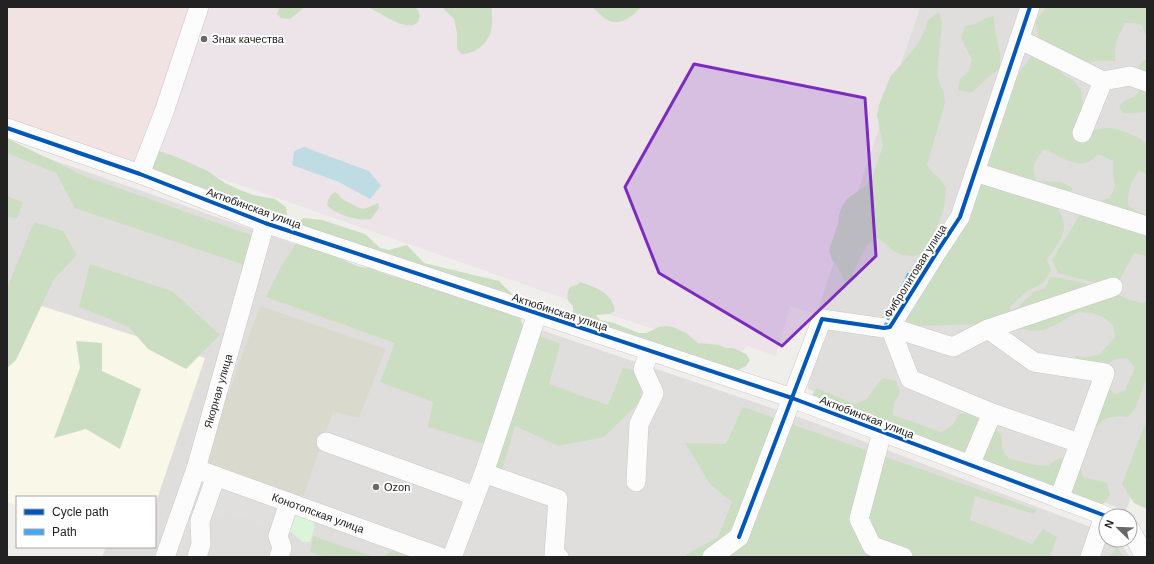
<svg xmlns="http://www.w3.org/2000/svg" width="1154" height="564" viewBox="0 0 1154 564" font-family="Helvetica,sans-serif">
<rect width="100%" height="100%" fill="#f0eeeb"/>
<g fill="#dfdedc">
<polygon points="920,7 1147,7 1147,452 1126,511 808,389 816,314"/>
<polygon points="7,144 550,333 810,421 1106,533 1106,540 1119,540 1130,557 102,557 106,547 155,547 155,497 17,497 17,506 7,502"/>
</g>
<polygon fill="#f1e3e1" points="7,7 209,7 152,170 7,120"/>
<polygon fill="#ede4e9" points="209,7 920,7 816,314 790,306 776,356 747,346 737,356 620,318 157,156"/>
<polygon fill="#f8f7e8" points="7,295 205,358 155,505 155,497 17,497 17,506 7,502"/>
<polygon fill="#d9d9cd" points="260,306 386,349 359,418 333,412 302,500 202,466"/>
<g fill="#cbdec1">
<polygon points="280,7 305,7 290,19 281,18 277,14"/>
<path d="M 368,7 L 414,7 L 418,10 L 420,16 L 418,22 C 416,23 415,25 412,25 C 401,28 379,12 368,7 Z"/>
<path d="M 442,7 L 492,7 C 491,14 493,20 492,26 C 490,42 477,54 461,54 L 457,48 L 457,33 L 454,19 Z"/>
<path d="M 591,7 L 641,7 C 631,18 617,29 603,17 C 598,13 597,10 591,7 Z"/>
<polygon points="1046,7 1147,7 1147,35 1145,34 1142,25 1134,23 1125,23 1117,39 1115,50 1115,61 1099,61 1085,63 1072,58 1060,48 1039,38 1035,22"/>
<polygon points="939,12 942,22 937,75 940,84 944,93 945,103 927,165 933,173 940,179 946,187 944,208 930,247 923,253 913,256 902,255 892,250 885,243 877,238 868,244 863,252 850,280 844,289 844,280 838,267 832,260 829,250 838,224 839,215 842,206 848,198 864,187 870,180 874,172 883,146 877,115 879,105 890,77 911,53 917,45 926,28 928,20"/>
<path d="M 994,16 L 995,29 L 1000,54 L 1000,68 C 989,76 981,85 971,93 L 958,90 L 960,79 L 969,71 L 972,59 L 961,38 L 965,26 L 976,24 L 986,18 Z"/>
<path d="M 1037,49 L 1055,64 L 1062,74 L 1073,80 L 1081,90 L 1084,120 L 1083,131 C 1091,131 1098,129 1106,128 C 1116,127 1139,136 1147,144 L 1147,174 L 1139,171 C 1130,183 1128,189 1128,205 L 1138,212 L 1147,215 L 1147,255 L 1146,256 L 1134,253 L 1119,281 L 1093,282 L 1058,273 L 1052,260 L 1086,205 L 1110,198 L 1115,186 L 1113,174 L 1113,161 L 1098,154 C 1095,156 1092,161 1088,162 C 1074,168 1057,154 1044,149 C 1034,162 1031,165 1036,181 L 1061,182 L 1073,188 L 1067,198 L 1057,204 C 1059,210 1065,223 1064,228 C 1063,239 1053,251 1047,259 L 1051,271 L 1042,284 L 1027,291 L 1010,307 L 1007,320 L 992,323 L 962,325 L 915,326 L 896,315 L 953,229 L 1013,81 Z"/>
<polygon points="1147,59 1147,83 1136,71 1142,61"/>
<path d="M 1142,88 L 1147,90 L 1147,112 C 1139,112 1131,114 1123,113 L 1119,106 L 1126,100 L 1134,97 Z"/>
<polygon points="8,139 84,176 254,236 244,265 75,208 56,173 7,153 7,140"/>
<polygon points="156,150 174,156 206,170 225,183 240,190 253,195 275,199 286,207 287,214 284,220 156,183 144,152"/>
<path d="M 335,192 L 339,195 L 342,199 L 359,208 L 364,209 L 378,203 L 379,208 L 371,219 C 366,219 361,220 357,219 C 349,218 331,211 327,205 C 328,199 330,195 335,192 Z"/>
<polygon points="7,196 23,203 17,218 7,217"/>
<polygon points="303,218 322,220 365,234 380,248 389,250 407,245 424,263 499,281 513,295 519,311 525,336 488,445 428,427 433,402 380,382 395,343 266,297 281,267 298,240 325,251 334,256 360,267 370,268 388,275 406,280 415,279 297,225"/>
<polygon points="34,222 63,231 77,255 54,279 16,360 7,368 7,288"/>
<polygon points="90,264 172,291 220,335 186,369 148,349 129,327 79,307"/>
<path d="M 1050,277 L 1061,278 L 1084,283 L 1108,293 L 1119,295 L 1130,300 L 1142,303 L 1147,301 L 1147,377 L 1136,407 L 1128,417 C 1104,415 1099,420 1090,441 L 1099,376 L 1115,395 L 1125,390 L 1135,368 L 1127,358 L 1115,359 L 1103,367 L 1079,367 L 1075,356 L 1087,357 L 1099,355 L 1115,337 L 1113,325 L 1103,317 L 1092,313 L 1078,312 L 1055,325 L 1044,330 L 1031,331 L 1019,328 L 1011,318 L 1016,309 L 1033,292 L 1045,288 Z"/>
<path d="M 580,282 C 595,287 613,293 615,311 L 610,314 L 596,315 L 600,320 L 614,323 L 639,333 L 646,333 L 659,327 L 666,326 L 673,327 L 686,333 L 698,343 L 719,345 L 726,348 L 733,348 L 746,354 L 750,360 L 746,366 L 735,372 L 566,315 L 573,313 L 573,306 C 566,300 566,295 570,287 L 577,285 Z"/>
<polygon points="535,334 560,344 549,384 608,405 623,368 640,372 641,401 604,437 559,446 515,426 502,471 488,467"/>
<polygon points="76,341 102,343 102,371 141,389 120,449 86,429 54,438 80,368"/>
<polygon points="883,378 896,381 900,393 894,403 893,415 941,432 952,426 959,414 972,413 995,427 1002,437 1002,449 1009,459 1035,465 1047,466 1058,459 1071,457 1080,466 1083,477 1107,483 1110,495 1103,504 1092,508 875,424 870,413 858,418 809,401 816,388 855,404 867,399 874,388"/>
<polygon points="743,407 1037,510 1034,514 975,496 970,520 1032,544 1043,529 1057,537 1050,557 736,557 728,553 724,557 686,557 687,554 718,537 732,502 710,484 685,443 726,444"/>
<polygon points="1147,419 1147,509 1134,503 1122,484"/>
<polygon points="313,536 374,557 326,557 310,552"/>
<polygon points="396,548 413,557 383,557"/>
<polygon points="1117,548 1125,557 1109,557"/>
</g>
<path fill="#daf5da" d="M 289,509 L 313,519 C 317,526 312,534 310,542 L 303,542 L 291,532 L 282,528 Z"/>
<g fill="#e0dfde">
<polygon points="201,482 207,484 183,552 177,550"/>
<polygon points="218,483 286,507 278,529 228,512 213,524 204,521"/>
</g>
<polygon fill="#bfdbe3" points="304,147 369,171 381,186 370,199 339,182 292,165 294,151"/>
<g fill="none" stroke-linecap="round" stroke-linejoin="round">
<g stroke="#c9c8c7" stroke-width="20">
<g id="minor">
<polyline points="1019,39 1103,81 1082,133"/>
<polyline points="1103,81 1130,76 1147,82"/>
<polyline points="7,128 140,174 265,223 792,398 1106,516"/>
<polyline points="975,172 1147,226"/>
<polyline points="140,174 164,112 199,7"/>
<polyline points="988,329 1034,362 1105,373 1059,499"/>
<polyline points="992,413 1079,443"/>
<polyline points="882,432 859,519 872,546 903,557"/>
<polyline points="326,442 475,496"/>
<polyline points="970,465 992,413 910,379 890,327 953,347 988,329 1113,287"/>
<polyline points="196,469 440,557"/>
<polyline points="484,473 537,314"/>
<polyline points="636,482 639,424 654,393 643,369 650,351"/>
<polyline points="1130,529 1145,557"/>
<polyline points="165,557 196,469 265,223"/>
<polyline points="197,557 201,544 200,521 216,476"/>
<polyline points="279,557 282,548 278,536 289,503"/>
<polyline points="452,557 484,473 558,499 554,555 559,557"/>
<polyline points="712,557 739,537 822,319 884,328 890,327 937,252 960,217 1030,7"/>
<polyline points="1090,557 1104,516"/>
</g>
</g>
<use href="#minor" stroke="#fdfcfc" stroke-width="19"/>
<polyline stroke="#3fa9f5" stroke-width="3" stroke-dasharray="6 3" stroke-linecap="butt" points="884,328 909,273 931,256"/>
<g stroke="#fff" stroke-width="6">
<g id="cycleway">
<polyline points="7,128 140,174 265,223 792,398 1106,516"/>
<polyline points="739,537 822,319 884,328 890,327 937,252 960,217 1030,7"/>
</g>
</g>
<use href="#cycleway" stroke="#0057b8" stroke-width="4"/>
</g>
<path fill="#7b2cbf" fill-opacity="0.2" stroke="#7b2cbf" stroke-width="3" stroke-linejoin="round" d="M 694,64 L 865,98 L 876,256 L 782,346 L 659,273 L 625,187 Z"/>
<g fill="#6a6968" stroke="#fff" stroke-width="1.5">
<circle cx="204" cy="39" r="4"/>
<circle cx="376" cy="487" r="4"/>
</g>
<g text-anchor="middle" stroke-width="4" stroke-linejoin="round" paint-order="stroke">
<g font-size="11" fill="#222" stroke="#fff" text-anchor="start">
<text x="212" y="43">Знак качества</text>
<text x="384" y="491">Ozon</text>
</g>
<g font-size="11" fill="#222" stroke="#fff">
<text transform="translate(254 208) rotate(20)" y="4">Актюбинская улица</text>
<text transform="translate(915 271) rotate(-58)" y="4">Фибролитовая улица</text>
<text transform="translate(560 312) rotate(18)" y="4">Актюбинская улица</text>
<text transform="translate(218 391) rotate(-74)" y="4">Якорная улица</text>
<text transform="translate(867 417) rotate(21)" y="4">Актюбинская улица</text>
<text transform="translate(318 513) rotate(20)" y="4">Конотопская улица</text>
</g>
</g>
<rect width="1154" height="564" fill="none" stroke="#222222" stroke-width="16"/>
<rect x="16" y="496" width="140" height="52" fill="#ffffff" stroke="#a7a7a7"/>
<rect x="24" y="509" width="20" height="6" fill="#0057b8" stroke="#a7a7a7"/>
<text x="52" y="516" font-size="12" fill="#222222">Cycle path</text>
<rect x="24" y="529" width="20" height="6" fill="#3fa9f5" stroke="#a7a7a7"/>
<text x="52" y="536" font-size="12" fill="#222222">Path</text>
<g transform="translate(1118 528) rotate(293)"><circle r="19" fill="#ffffff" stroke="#a7a7a7"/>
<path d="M0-3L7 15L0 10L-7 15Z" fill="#6a6968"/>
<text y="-6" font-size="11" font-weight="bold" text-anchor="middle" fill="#222222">N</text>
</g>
</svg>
